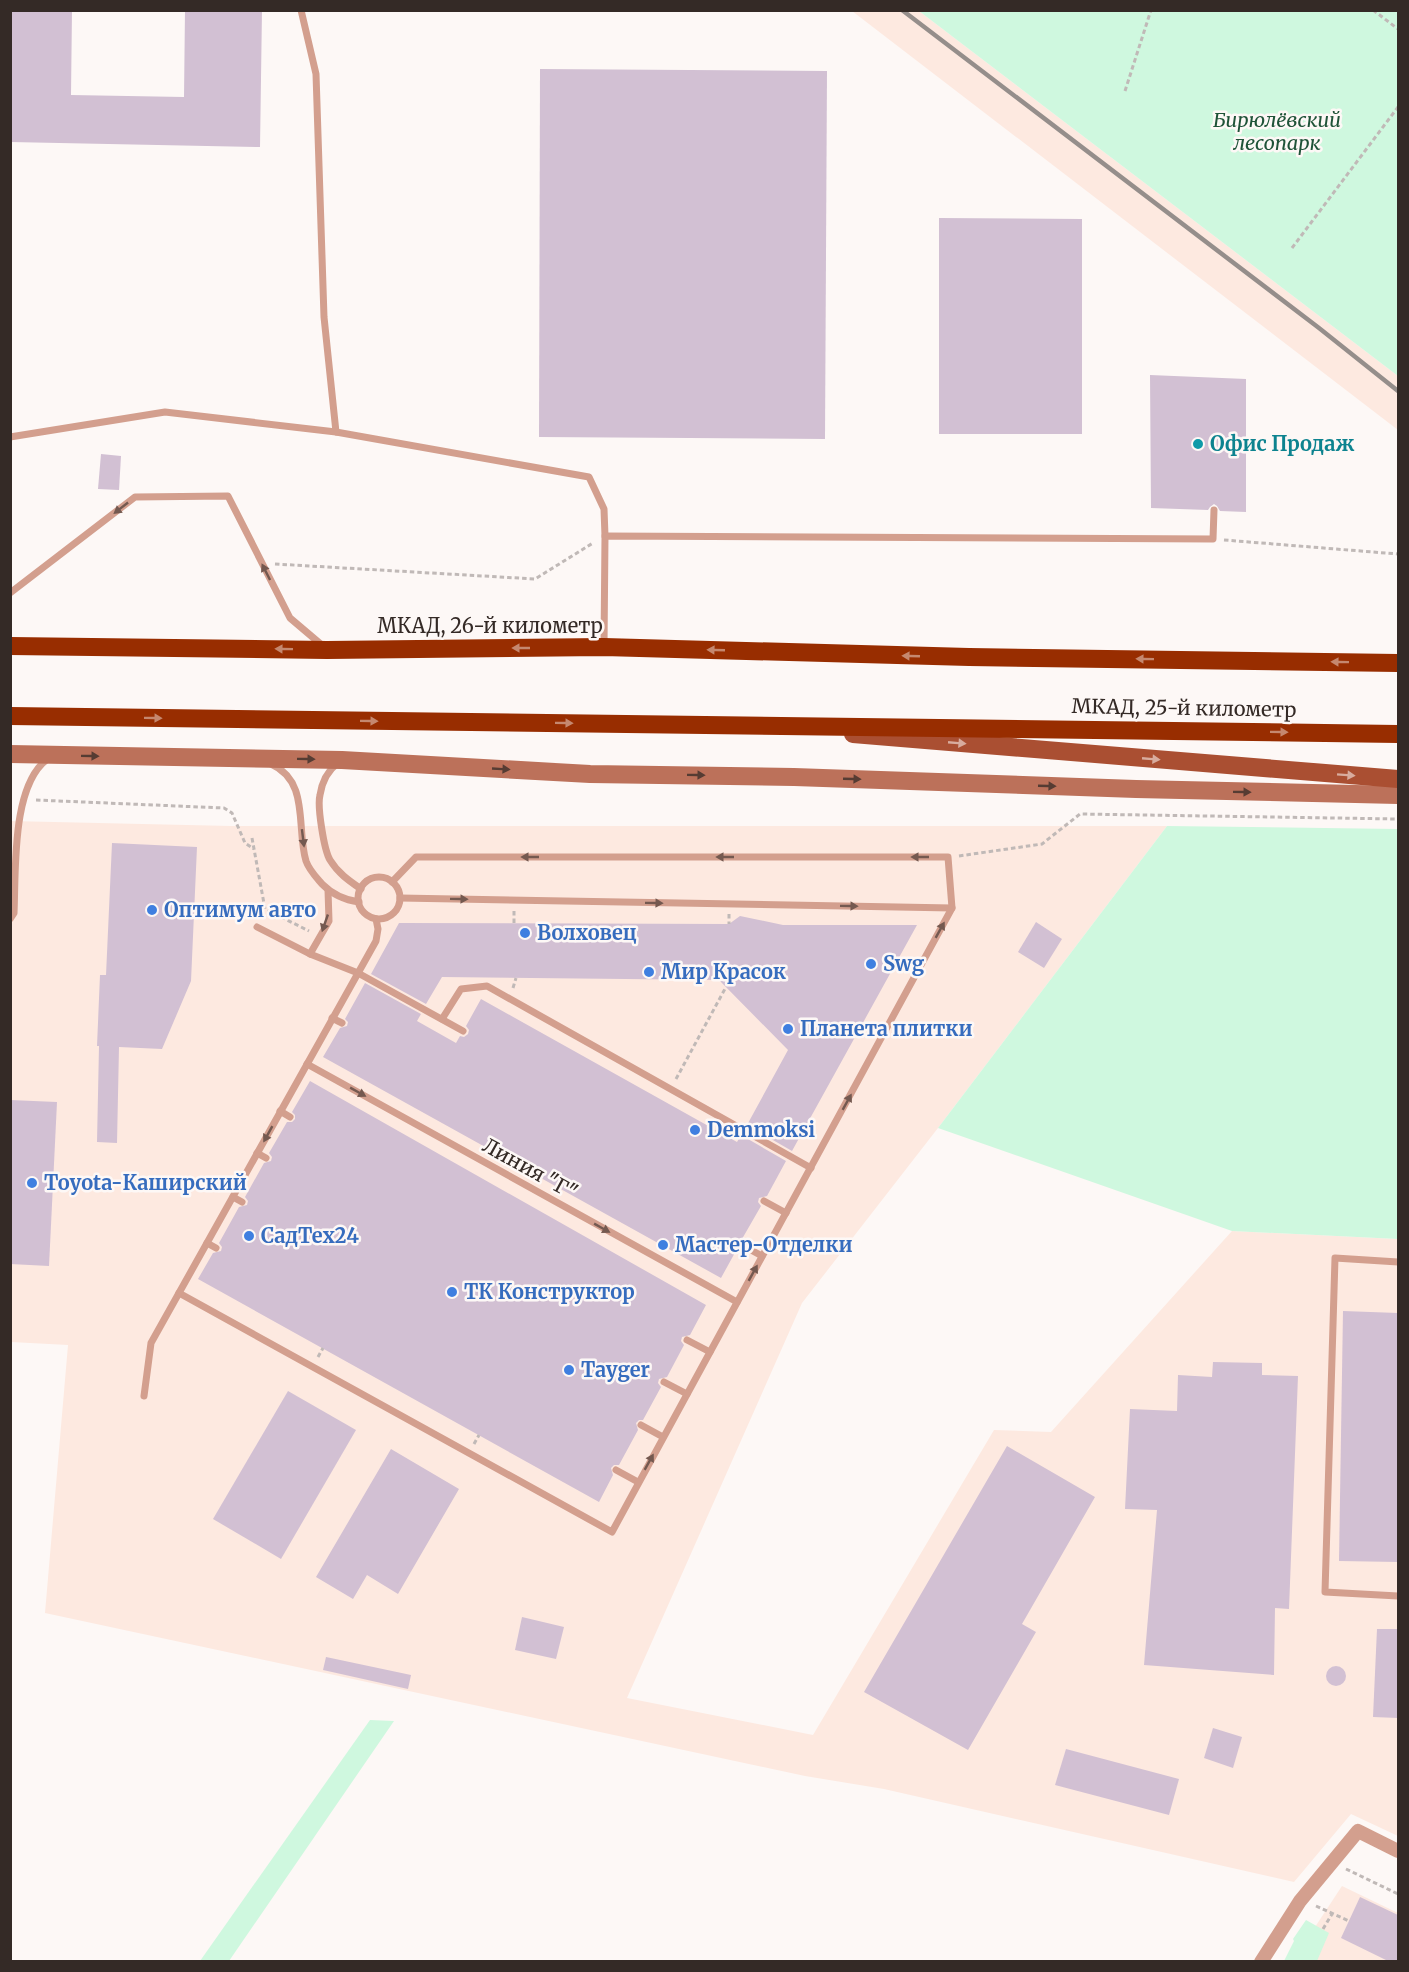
<svg xmlns="http://www.w3.org/2000/svg" width="1409" height="1972" viewBox="0 0 1409 1972" font-family="Merriweather,serif">
<rect width="100%" height="100%" fill="#fdf8f6"/>
<g fill="#fde9e0">
<polygon points="852,11 919,11 1398,376 1398,430"/>
<polygon points="10,821 231,826 1167,826 938,1128 802,1303 627,1698 813,1735 994,1430 1051,1432 1232,1231 1398,1239 1398,1836 1351,1814 1294,1882 884,1789 805,1776 45,1613 68,1345 11,1342"/>
<polygon points="1342,1886 1398,1913 1398,1961 1292,1962"/>
</g>
<g fill="#cff8df">
<polygon points="919,11 1398,11 1398,376"/>
<polygon points="1167,826 1398,829 1398,1239 1232,1231 938,1128"/>
<polygon points="370,1720 394,1721 229,1961 200,1961"/>
<polygon points="1306,1920 1329,1933 1317,1961 1284,1961 1294,1941 1293,1939"/>
</g>
<g fill="#d2c0d3">
<polygon points="10,10 72,10 71,95 184,97 185,10 262,10 260,147 10,142"/>
<polygon points="540,69 827,71 825,439 539,437"/>
<polygon points="939,218 1082,219 1082,434 939,434"/>
<polygon points="1150,375 1246,379 1246,512 1220,511 1217,506 1214,504 1210,507 1208,510 1151,508"/>
<polygon points="101,454 121,456 119,490 98,489"/>
<polygon points="112,843 197,847 191,981 162,1049 119,1047 117,1143 97,1142 99,1046 97,1046 100,975 106,975"/>
<polygon points="740,916 783,925 917,925 792,1151 747,1125 788,1050 719,980 442,977 426,1004 371,974 399,923 729,924"/>
<polygon points="1036,922 1062,939 1044,968 1018,952"/>
<polygon points="365,983 421,1014 417,1021 456,1043 460,1036 464,1037 468,1034 469,1030 466,1026 481,999 737,1142 741,1135 786,1161 767,1196 759,1198 758,1202 761,1206 742,1239 735,1241 734,1245 737,1249 721,1278 323,1057 340,1028 347,1026 348,1022 345,1019"/>
<polygon points="310,1081 706,1305 690,1335 682,1337 681,1341 684,1345 667,1377 659,1379 658,1383 661,1387 643,1420 639,1420 636,1423 638,1430 619,1465 614,1465 611,1468 613,1475 599,1502 198,1279 213,1253 221,1251 222,1247 219,1243 239,1207 247,1205 248,1201 245,1197 264,1163 271,1161 272,1157 269,1153 287,1122 292,1122 295,1119 295,1115 292,1112"/>
<polygon points="10,1100 57,1102 49,1266 10,1264"/>
<polygon points="1343,1311 1398,1313 1398,1562 1339,1561"/>
<polygon points="1213,1362 1262,1363 1262,1375 1298,1376 1289,1609 1275,1608 1274,1675 1144,1665 1157,1510 1125,1509 1130,1409 1177,1411 1178,1375 1212,1377"/>
<polygon points="288,1391 356,1430 281,1559 213,1519"/>
<polygon points="1007,1446 1095,1497 1022,1624 1036,1632 968,1750 864,1692"/>
<polygon points="391,1449 459,1489 398,1594 367,1575 353,1599 316,1577"/>
<polygon points="522,1617 564,1627 556,1659 515,1650"/>
<polygon points="1377,1629 1398,1629 1398,1718 1373,1717"/>
<polygon points="326,1657 411,1675 408,1689 323,1670"/>
<circle cx="1336" cy="1676" r="10"/>
<polygon points="1213,1728 1242,1737 1233,1768 1204,1758"/>
<polygon points="1066,1749 1179,1779 1169,1815 1055,1785"/>
<polygon points="1360,1897 1398,1915 1398,1962 1390,1962 1341,1938"/>
</g>
<g fill="none" stroke-linecap="round" stroke-linejoin="round">
<g stroke="#c0b9b7" stroke-width="3" stroke-dasharray="4.5 3" stroke-linecap="butt">
<polyline points="1373,10 1398,29"/>
<polyline points="1125,91 1151,10"/>
<polyline points="1292,248 1398,107"/>
<polyline points="1224,540 1398,554"/>
<polyline points="275,564 535,579 593,543"/>
<polyline points="36,800 224,808 232,813 245,843 254,849"/>
<polyline points="252,838 265,909 309,931"/>
<polyline points="959,856 1042,844 1080,814 1398,819"/>
<polyline points="514,911 514,923"/>
<polyline points="729,914 729,924"/>
<polyline points="513,988 516,978"/>
<polyline points="676,1079 726,987"/>
<polyline points="318,1357 323,1348"/>
<polyline points="474,1444 479,1435"/>
<polyline points="1346,1869 1398,1894"/>
<polyline points="1316,1906 1349,1921"/>
<polyline points="1323,1929 1332,1914"/>
</g>
<g stroke="#d39f8e" stroke-width="7">
<polyline points="301,10 316,74 324,317 336,432 589,477 604,509 605,536"/>
<polyline points="10,437 165,412 336,432"/>
<polyline points="10,593 135,497 228,496 290,618 323,646"/>
<polyline points="604,646 605,536 1213,539 1214,510"/>
<path d="M 338,763 C 327,771 322,782 320,795 C 317,806 324,850 330,860 C 338,873 348,880 361,889"/>
<path d="M 271,764 C 310,781 296,828 306,861 C 309,870 316,877 322,884 C 333,895 344,900 359,902"/>
<circle cx="379" cy="898" r="21"/>
<polyline points="400,898 952,908"/>
<path d="M 10,919 L 14,913 C 16,872 11,783 49,758"/>
<polyline points="257,927 310,954 358,973 463,1031"/>
<polyline points="310,954 329,921 328,890"/>
<polyline points="332,1018 342,1023"/>
<polyline points="442,1019 461,989 487,986 811,1168"/>
<polyline points="307,1064 737,1302"/>
<polyline points="280,1111 290,1117"/>
<polyline points="257,1153 266,1158"/>
<polyline points="233,1197 242,1202"/>
<polyline points="764,1201 786,1213"/>
<polyline points="207,1243 216,1248"/>
<polyline points="740,1244 762,1256"/>
<polyline points="1398,1262 1335,1258 1325,1592 1398,1596"/>
<polyline points="179,1293 612,1532 952,908 948,857 416,857 392,882"/>
<polyline points="687,1340 710,1352"/>
<polyline points="664,1382 687,1394"/>
<polyline points="144,1396 151,1343 376,941 378,929 376,919"/>
<polyline points="641,1425 663,1437"/>
<polyline points="616,1470 638,1482"/>
</g>
<polyline stroke="#d39f8e" stroke-width="14" points="1261,1962 1300,1901 1358,1831 1398,1851"/>
<polyline stroke="#bc715a" stroke-width="18" points="10,754 342,760 590,774 794,777 1136,789 1398,795"/>
<polyline stroke="#aa4f32" stroke-width="18" points="853,734 1398,779"/>
<g stroke="#982d00" stroke-width="18">
<polyline points="10,646 327,650 604,647 969,657 1398,663"/>
<polyline points="10,716 1398,734"/>
</g>
<polyline stroke="#958e8b" stroke-width="4.5" points="902,10 1319,328 1398,391"/>
</g>
<defs><path id="oneway-solid" d="M-6-.8H1V-3.2L6.5 0L1 3.2V.8H-6Z" transform="scale(1.5)"/></defs>
<g fill="#745950">
<use href="#oneway-solid" transform="translate(121 508) rotate(142)"/>
<use href="#oneway-solid" transform="translate(266 572) rotate(-117)"/>
<use href="#oneway-solid" transform="translate(303 838) rotate(83)"/>
<use href="#oneway-solid" transform="translate(530 857) rotate(180)"/>
<use href="#oneway-solid" transform="translate(725 857) rotate(180)"/>
<use href="#oneway-solid" transform="translate(920 857) rotate(180)"/>
<use href="#oneway-solid" transform="translate(459 899) rotate(1)"/>
<use href="#oneway-solid" transform="translate(654 903) rotate(1)"/>
<use href="#oneway-solid" transform="translate(849 906) rotate(1)"/>
<use href="#oneway-solid" transform="translate(325 923) rotate(109)"/>
<use href="#oneway-solid" transform="translate(940 930) rotate(-61)"/>
<use href="#oneway-solid" transform="translate(358 1092) rotate(29)"/>
<use href="#oneway-solid" transform="translate(847 1102) rotate(-61)"/>
<use href="#oneway-solid" transform="translate(268 1134) rotate(119)"/>
<use href="#oneway-solid" transform="translate(602 1228) rotate(29)"/>
<use href="#oneway-solid" transform="translate(753 1273) rotate(-61)"/>
<use href="#oneway-solid" transform="translate(649 1462) rotate(-61)"/>
</g>
<g fill="#c5886f">
<use href="#oneway-solid" transform="translate(521 648) rotate(180)"/>
<use href="#oneway-solid" transform="translate(284 649) rotate(-179)"/>
<use href="#oneway-solid" transform="translate(716 650) rotate(-178)"/>
<use href="#oneway-solid" transform="translate(911 656) rotate(-178)"/>
<use href="#oneway-solid" transform="translate(1145 659) rotate(-179)"/>
<use href="#oneway-solid" transform="translate(1340 662) rotate(-179)"/>
<use href="#oneway-solid" transform="translate(153 718) rotate(1)"/>
<use href="#oneway-solid" transform="translate(369 721) rotate(1)"/>
<use href="#oneway-solid" transform="translate(564 723) rotate(1)"/>
<use href="#oneway-solid" transform="translate(1279 732) rotate(1)"/>
</g>
<g fill="#d8ac9e">
<use href="#oneway-solid" transform="translate(957 743) rotate(5)"/>
<use href="#oneway-solid" transform="translate(1151 759) rotate(5)"/>
<use href="#oneway-solid" transform="translate(1346 775) rotate(4)"/>
</g>
<g fill="#563c33">
<use href="#oneway-solid" transform="translate(90 756) rotate(1)"/>
<use href="#oneway-solid" transform="translate(306 759) rotate(1)"/>
<use href="#oneway-solid" transform="translate(501 769) rotate(3)"/>
<use href="#oneway-solid" transform="translate(696 775) rotate(1)"/>
<use href="#oneway-solid" transform="translate(852 779) rotate(2)"/>
<use href="#oneway-solid" transform="translate(1047 786) rotate(2)"/>
<use href="#oneway-solid" transform="translate(1242 792) rotate(1)"/>
</g>
<circle fill="#0f9aa8" stroke="#fdf8f6" stroke-width="2" cx="1198" cy="444" r="6"/>
<g fill="#3f7fe0" stroke="#fdf8f6" stroke-width="2">
<circle cx="152" cy="910" r="6"/>
<circle cx="525" cy="933" r="6"/>
<circle cx="871" cy="964" r="6"/>
<circle cx="649" cy="972" r="6"/>
<circle cx="788" cy="1029" r="6"/>
<circle cx="695" cy="1130" r="6"/>
<circle cx="32" cy="1183" r="6"/>
<circle cx="249" cy="1236" r="6"/>
<circle cx="663" cy="1245" r="6"/>
<circle cx="452" cy="1292" r="6"/>
<circle cx="569" cy="1370" r="6"/>
</g>
<g text-anchor="middle" stroke-width="5" stroke-linejoin="round" paint-order="stroke">
<g font-size="20" font-style="italic" fill="#1f5338" stroke="#fdf8f6">
<text x="1277" y="127">Бирюлёвский<tspan x="1277" dy="23">лесопарк</tspan></text>
</g>
<g font-size="20" font-weight="bold" fill="#0d838f" stroke="#fdf8f6" text-anchor="start">
<text x="1210" y="451">Офис Продаж</text>
</g>
<g font-size="20" fill="#342a26" stroke="#fdf8f6">
<text x="490" y="633">МКАД, 26-й километр</text>
<text transform="translate(1184 708) rotate(1)" y="7">МКАД, 25-й километр</text>
<text transform="translate(530 1169) rotate(29)" y="7">Линия "Г"</text>
</g>
<g font-size="20" font-weight="bold" fill="#366cbe" stroke="#fdf8f6" text-anchor="start">
<text x="164" y="917">Оптимум авто</text>
<text x="537" y="940">Волховец</text>
<text x="883" y="971">Swg</text>
<text x="661" y="979">Мир Красок</text>
<text x="800" y="1036">Планета плитки</text>
<text x="707" y="1137">Demmoksi</text>
<text x="44" y="1190">Toyota-Каширский</text>
<text x="261" y="1243">СадТех24</text>
<text x="675" y="1252">Мастер-Отделки</text>
<text x="464" y="1299">ТК Конструктор</text>
<text x="581" y="1377">Tayger</text>
</g>
</g>
<rect width="1409" height="1972" fill="none" stroke="#342a26" stroke-width="24"/>
</svg>
